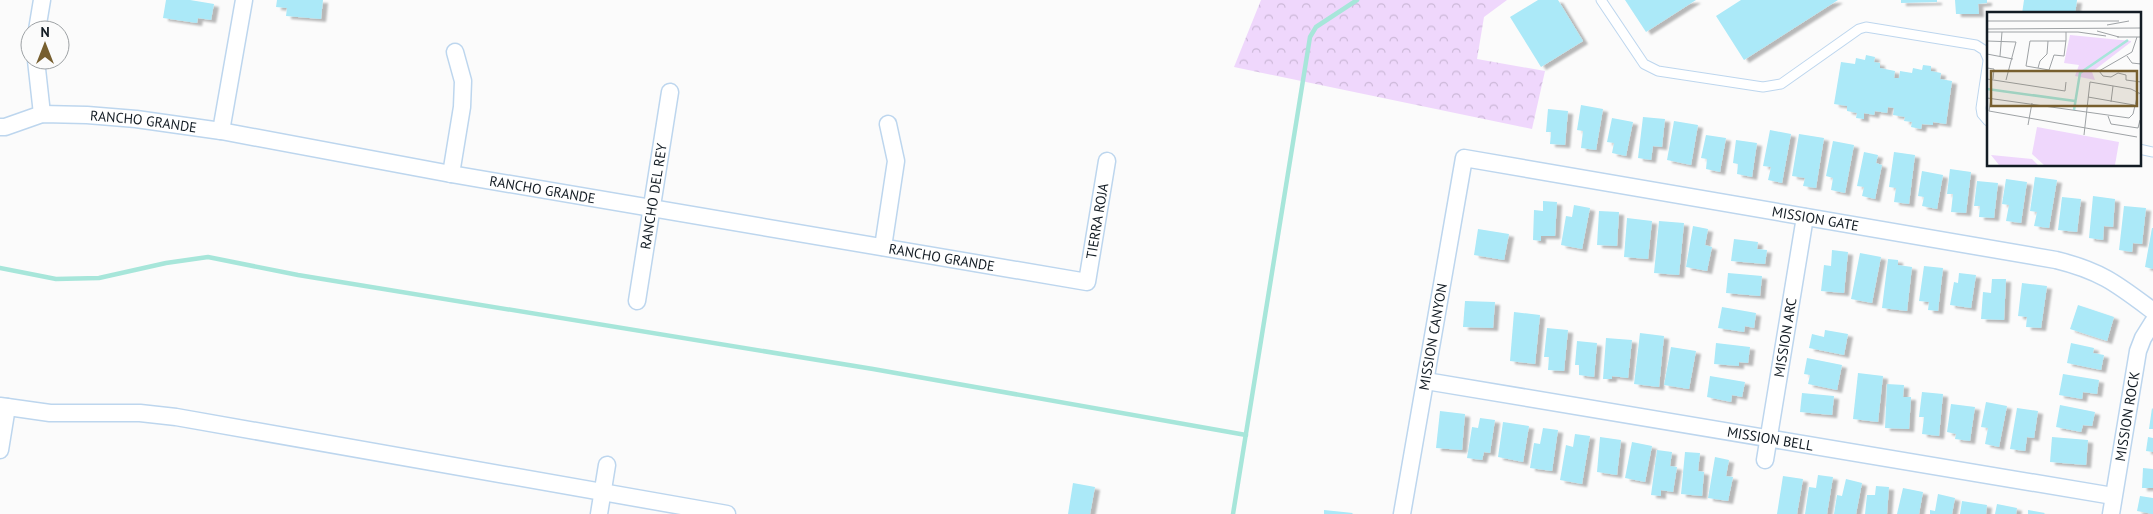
<svg xmlns="http://www.w3.org/2000/svg" width="2153" height="514" viewBox="0 0 2153 514" font-family="'PT Sans',sans-serif">
<defs>
<pattern id="forest-crowns" width="20" height="18" patternUnits="userSpaceOnUse" patternTransform="scale(1.25)"><rect width="20" height="18" fill="#efd7fc"/><path d="M2 6a3 3 0 1 1 6 0M12 15a3 3 0 1 1 6 0" fill="none" stroke="#ccb8d8"/></pattern>
<filter id="shadow"><feDropShadow dx="5" dy="3" stdDeviation="1" flood-color="#0004"/></filter>
</defs>
<rect width="100%" height="100%" fill="#fbfbfb"/>
<polygon fill="url(#forest-crowns)" points="1261,0 1507,0 1484,17 1477,59 1545,71 1532,129 1234,67"/>
<g fill="none" stroke-linecap="round" stroke-linejoin="round">
<g stroke="#a7e6da" stroke-width="4.5">
<polyline points="0,268 56,279 99,278 166,263 208,257 298,275 873,369 1246,435"/>
<polyline points="1233,514 1310,37 1316,27 1357,0"/>
</g>
</g>
<g fill="#abe9f8" filter="url(#shadow)">
<polygon points="166,0 190,0 214,4 211,20 198,18 197,23 163,18"/>
<polygon points="277,0 323,0 321,19 286,16 287,8 276,7"/>
<polygon points="1538,0 1558,0 1583,41 1541,67 1510,17"/>
<polygon points="1625,0 1696,0 1646,32"/>
<polygon points="1741,0 1838,0 1744,60 1716,16"/>
<polygon points="1901,0 1937,0 1937,2 1901,3"/>
<polygon points="1955,0 1987,0 1987,3 1978,4 1979,14 1956,14"/>
<polygon points="2024,0 2077,0 2075,14 2022,14"/>
<polygon points="1866,55 1875,57 1874,62 1880,63 1880,68 1895,71 1894,78 1899,78 1900,71 1912,73 1913,68 1922,70 1923,65 1931,66 1931,71 1941,73 1940,79 1952,81 1946,124 1933,122 1933,125 1922,124 1921,129 1911,127 1912,122 1904,121 1905,117 1893,115 1894,108 1888,107 1887,113 1875,111 1874,115 1864,113 1864,119 1856,118 1857,113 1847,111 1847,106 1834,104 1841,62 1855,64 1856,58 1865,60"/>
<polygon points="1581,105 1603,109 1596,150 1581,148 1583,131 1577,130"/>
<polygon points="1548,109 1568,111 1565,145 1550,144 1551,132 1546,132"/>
<polygon points="1643,117 1665,119 1662,147 1653,146 1651,160 1638,158"/>
<polygon points="1612,118 1633,122 1626,156 1612,153 1614,143 1607,142"/>
<polygon points="1674,121 1698,125 1691,165 1667,160"/>
<polygon points="1770,130 1791,134 1782,183 1768,180 1771,167 1763,166"/>
<polygon points="1799,134 1824,138 1816,188 1803,186 1805,178 1792,176"/>
<polygon points="1706,135 1726,138 1720,172 1706,169 1707,159 1701,158"/>
<polygon points="1736,140 1757,143 1752,177 1737,174 1738,164 1733,163"/>
<polygon points="1833,141 1854,145 1845,193 1831,190 1833,178 1826,176"/>
<polygon points="1864,152 1878,155 1876,163 1882,165 1875,199 1862,196 1864,187 1857,186"/>
<polygon points="1894,152 1915,155 1909,204 1894,202 1896,188 1889,187"/>
<polygon points="1950,169 1971,172 1966,213 1951,212 1953,194 1947,194"/>
<polygon points="1922,171 1943,175 1937,209 1922,206 1924,197 1918,196"/>
<polygon points="2035,177 2057,180 2049,228 2034,226 2037,212 2030,211"/>
<polygon points="2006,179 2027,182 2021,223 2006,221 2009,205 2002,204"/>
<polygon points="1977,181 1998,183 1994,218 1979,217 1980,206 1974,206"/>
<polygon points="2093,196 2115,199 2113,227 2104,226 2103,240 2089,238"/>
<polygon points="2062,197 2081,199 2077,232 2058,230"/>
<polygon points="1543,201 1557,202 1555,236 1541,236 1541,241 1533,240 1534,210 1543,211"/>
<polygon points="1574,205 1590,208 1582,249 1561,245 1566,216 1572,217"/>
<polygon points="2124,206 2146,208 2142,244 2133,243 2132,252 2119,250"/>
<polygon points="1599,211 1619,212 1617,246 1597,245"/>
<polygon points="1627,218 1652,221 1648,259 1624,257"/>
<polygon points="1659,221 1684,223 1679,275 1654,273"/>
<polygon points="1693,226 1708,229 1705,245 1712,247 1707,271 1686,267"/>
<polygon points="2152,228 2153,228 2153,269 2145,267"/>
<polygon points="1478,229 1509,234 1504,260 1474,255"/>
<polygon points="1734,239 1758,242 1757,249 1767,250 1765,264 1731,261"/>
<polygon points="1832,250 1848,252 1844,293 1821,291 1824,265 1831,266"/>
<polygon points="1860,253 1881,257 1872,303 1851,299"/>
<polygon points="1888,259 1898,260 1898,265 1912,267 1907,311 1882,308"/>
<polygon points="1924,266 1943,268 1938,311 1928,310 1929,302 1919,301"/>
<polygon points="1728,273 1762,276 1760,296 1726,293"/>
<polygon points="1959,273 1976,275 1971,308 1950,305 1954,282 1958,283"/>
<polygon points="1992,279 2006,279 2004,320 1981,319 1983,292 1991,293"/>
<polygon points="2022,283 2047,286 2041,328 2026,327 2027,317 2018,316"/>
<polygon points="1465,301 1495,302 1493,328 1463,327"/>
<polygon points="2078,305 2114,317 2107,341 2070,329"/>
<polygon points="1722,307 1756,313 1754,328 1745,326 1744,332 1718,328"/>
<polygon points="1514,312 1540,315 1535,364 1510,361"/>
<polygon points="1547,328 1568,330 1564,371 1548,370 1549,357 1544,357"/>
<polygon points="1825,330 1848,334 1844,355 1809,348 1812,334 1824,337"/>
<polygon points="1640,333 1664,336 1659,387 1634,384"/>
<polygon points="1606,338 1632,340 1628,378 1612,376 1612,379 1603,379"/>
<polygon points="1577,341 1597,343 1594,377 1579,375 1579,365 1575,365"/>
<polygon points="1716,343 1750,347 1748,363 1739,362 1739,366 1714,364"/>
<polygon points="2071,343 2094,348 2093,353 2104,355 2101,370 2067,363"/>
<polygon points="1671,347 1696,351 1689,389 1664,385"/>
<polygon points="1807,358 1842,365 1837,390 1808,384 1810,375 1804,374"/>
<polygon points="1858,373 1883,376 1878,422 1853,419"/>
<polygon points="2063,374 2099,380 2097,394 2083,392 2082,399 2059,395"/>
<polygon points="1710,376 1745,382 1742,397 1732,395 1731,402 1707,397"/>
<polygon points="1887,384 1904,385 1903,397 1911,397 1909,429 1885,428"/>
<polygon points="1922,392 1943,394 1939,436 1922,434 1924,417 1919,417"/>
<polygon points="1802,393 1834,396 1832,415 1800,412"/>
<polygon points="1986,402 2007,406 1999,447 1985,444 1988,428 1981,427"/>
<polygon points="1951,404 1975,407 1970,441 1955,439 1956,434 1947,432"/>
<polygon points="2060,405 2095,412 2092,426 2083,425 2081,432 2056,427"/>
<polygon points="2017,408 2038,411 2034,438 2027,437 2025,451 2010,449"/>
<polygon points="2152,408 2153,409 2153,429 2149,429"/>
<polygon points="1440,411 1465,414 1462,450 1436,448"/>
<polygon points="1480,418 1495,420 1490,453 1484,452 1482,460 1467,458 1472,427 1478,428"/>
<polygon points="1503,422 1529,426 1523,462 1498,457"/>
<polygon points="1543,428 1558,430 1552,471 1530,468 1534,443 1540,444"/>
<polygon points="1575,434 1590,436 1582,484 1560,480 1566,445 1573,447"/>
<polygon points="1600,437 1621,440 1617,475 1597,472"/>
<polygon points="2052,437 2088,440 2086,465 2050,462"/>
<polygon points="2148,437 2153,438 2153,452 2146,451"/>
<polygon points="1632,442 1652,446 1645,482 1625,478"/>
<polygon points="1657,450 1672,452 1670,466 1677,467 1673,492 1661,490 1661,496 1651,495"/>
<polygon points="1685,452 1700,453 1698,471 1704,472 1702,496 1681,494"/>
<polygon points="1715,457 1729,460 1726,476 1733,477 1728,501 1708,498"/>
<polygon points="2143,468 2153,469 2153,488 2142,488"/>
<polygon points="1818,475 1833,477 1827,514 1805,514 1809,487 1816,488"/>
<polygon points="1783,476 1803,479 1797,514 1777,514"/>
<polygon points="1846,479 1862,483 1856,514 1834,514 1837,495 1842,496"/>
<polygon points="1073,483 1095,487 1090,514 1068,514"/>
<polygon points="1876,486 1889,487 1887,514 1865,514 1867,495 1875,495"/>
<polygon points="1903,488 1923,492 1919,514 1897,514"/>
<polygon points="1938,494 1955,498 1952,514 1930,514 1930,510 1935,511"/>
<polygon points="2140,496 2153,498 2153,514 2137,511"/>
<polygon points="1962,501 1987,505 1986,514 1960,514"/>
<polygon points="1997,504 2017,508 2016,514 1995,514"/>
<polygon points="1324,510 1353,513 1352,514 1324,514"/>
<polygon points="2028,510 2045,513 2044,514 2028,514"/>
</g>
<g fill="none" stroke-linecap="round" stroke-linejoin="round">
<g stroke="#bdd6ee" stroke-width="11">
<g id="lane">
<polyline points="1601,0 1644,64 1658,71 1763,87 1781,84 1859,29 1866,27 1976,45 1984,50 1988,59"/>
<polyline points="1988,61 1981,108 1982,114 1988,121"/>
<polyline points="2139,149 2153,152"/>
</g>
</g>
<g stroke="#bdd6ee" stroke-width="19">
<g id="street">
<polyline points="37,30 42,0"/>
<polyline points="36,60 42,114"/>
<path id="s1" d="M 0,127 L 5,127 L 42,114 L 87,115 L 136,119 L 221,131 L 451,174 L 1087,282 L 1107,161"/>
<polyline points="221,131 244,0"/>
<polyline points="451,174 462,107 463,81 455,52"/>
<polyline points="883,247 896,161 888,124"/>
<path id="s2" d="M 637,301 L 670,92"/>
<path id="s3" d="M 1426,381 L 2113,496"/>
<polyline points="0,406 50,413 140,413 176,417 727,514"/>
<polyline points="0,450 7,407"/>
<path id="s4" d="M 1765,460 L 1805,217"/>
<polyline points="599,514 607,465"/>
<path id="s5" d="M 1402,514 L 1464,158 L 2056,260 C 2101,271 2117,284 2153,311"/>
<path id="s6" d="M 2111,514 L 2138,351 L 2143,338 L 2153,322"/>
</g>
</g>
<use href="#lane" stroke="#fff" stroke-width="9"/>
<use href="#street" stroke="#fff" stroke-width="16"/>
</g>
<g text-anchor="middle" stroke-width="4" stroke-linejoin="round" paint-order="stroke">
<g font-size="14" fill="#131c24" stroke="#fbfbfb">
<text dy="5" stroke="none"><textPath href="#s1" startOffset="146">RANCHO GRANDE</textPath></text>
<text dy="5" stroke="none"><textPath href="#s1" startOffset="551">RANCHO GRANDE</textPath></text>
<text dy="5" stroke="none"><textPath href="#s2" startOffset="106">RANCHO DEL REY</textPath></text>
<text dy="5" stroke="none"><textPath href="#s5" startOffset="718">MISSION GATE</textPath></text>
<text dy="5" stroke="none"><textPath href="#s1" startOffset="1165">TIERRA ROJA</textPath></text>
<text dy="5" stroke="none"><textPath href="#s1" startOffset="956">RANCHO GRANDE</textPath></text>
<text dy="5" stroke="none"><textPath href="#s5" startOffset="180">MISSION CANYON</textPath></text>
<text dy="5" stroke="none"><textPath href="#s4" startOffset="124">MISSION ARC</textPath></text>
<text dy="5" stroke="none"><textPath href="#s6" startOffset="99">MISSION ROCK</textPath></text>
<text dy="5" stroke="none"><textPath href="#s3" startOffset="349">MISSION BELL</textPath></text>
</g>
</g>
<g transform="translate(1987 12)">
<rect width="154" height="154" fill="#fbfbfb"/>
<path d="M 83,23 L 144,29 L 144,30 L 105,60 L 108,68 L 88,64 L 92,53 L 77,51 ZM 50,115 L 132,130 L 128,153 L 57,153 L 45,142 ZM 4,143 L 45,147 L 51,153 L 12,153 Z" fill="#efd7fc"/>
<path fill="none" stroke="#a7e6da" stroke-width="2.5" d="M 0,77 L 88,89M 87,98 L 93,61 L 141,28"/>
<path fill="none" stroke="#9ea2a5" stroke-width="1" d="M 0,9 L 132,9M 120,13 L 142,9M 0,17 L 154,16M 110,19 L 132,25M 0,20 L 91,20 L 119,24M 130,25 L 154,25M 150,25 L 145,40 L 112,59 L 116,64 L 124,65 L 131,61 L 139,63 L 139,68 L 154,70M 0,29 L 29,30 L 19,68M 79,29 L 43,29 L 39,54 L 62,58 L 67,43 L 77,44 L 79,28 L 79,20M 0,42 L 26,47M 13,44 L 15,20M 140,44 L 145,51 L 154,52M 0,56 L 7,57 L 6,67M 51,56 L 53,49 L 60,42 L 61,29M 0,67 L 78,79 L 79,70M 101,85 L 147,93M 0,86 L 142,106 L 146,102 L 151,81M 4,87 L 2,99 L 150,125M 124,90 L 126,74M 121,104 L 124,112 L 151,116 L 153,108M 41,113 L 45,91M 97,123 L 103,70 L 144,77 L 154,82"/>
<path fill="#775f2f" fill-opacity="0.15" stroke="#775f2f" stroke-width="2.5" d="M 4,59 L 150,59 L 150,94 L 4,94 Z"/>
<rect width="154" height="154" fill="none" stroke="#131c24" stroke-width="2.5"/>
</g>
<g transform="translate(45 45)"><circle r="24" fill="#fbfbfb" stroke="#9ea2a5"/>
<path d="M0-4L9 19L0 12L-9 19Z" fill="#775f2f"/>
<text y="-8" font-size="14" font-weight="bold" text-anchor="middle" fill="#131c24">N</text>
</g>
</svg>
